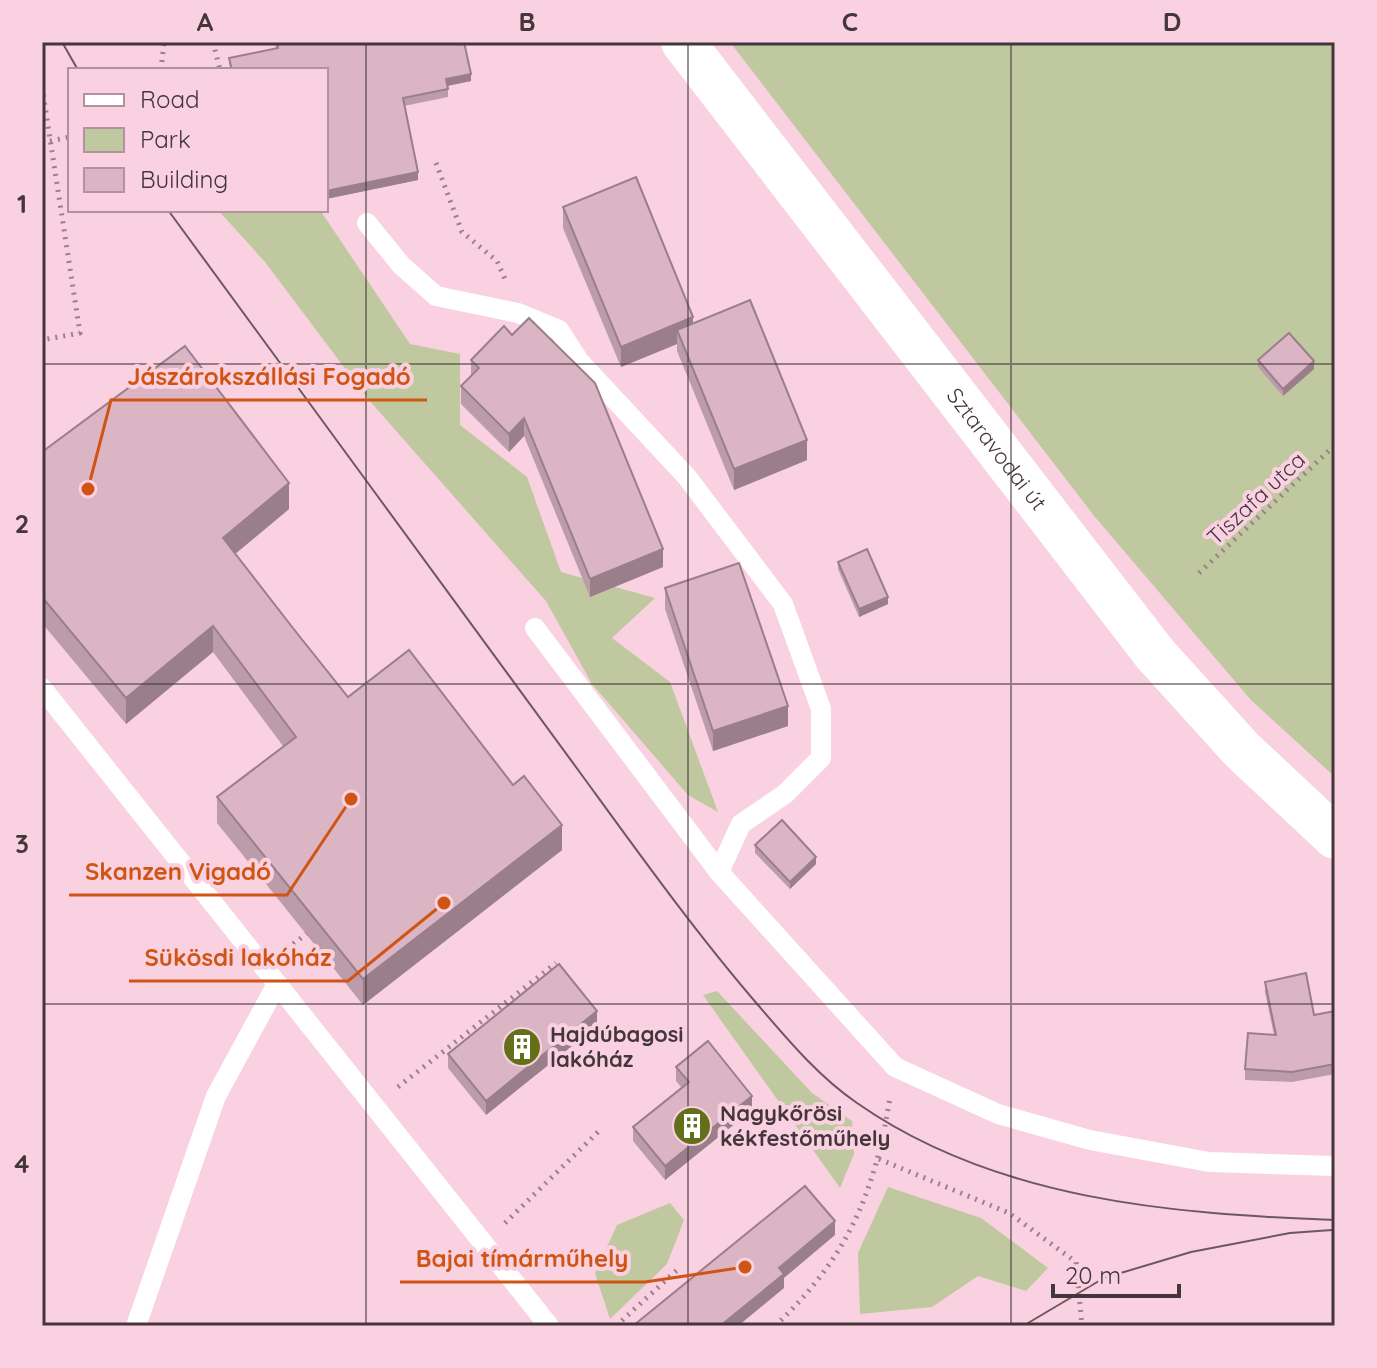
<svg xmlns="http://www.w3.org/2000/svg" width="1377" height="1368" viewBox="0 0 1377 1368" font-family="Quicksand,sans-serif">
<rect width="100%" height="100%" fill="#f9d1e1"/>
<g fill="#bfc89e">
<polygon points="730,42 1335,42 1335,777 1251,700 1095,517"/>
<polygon points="218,210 320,210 410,344 460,354 460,425 527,477 561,572 655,598 612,638 670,682 718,812 688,795 592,684 546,601 368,399 265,262"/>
<polygon points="717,991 812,1093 852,1121 854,1154 840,1188 703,995"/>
<polygon points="888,1187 981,1218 1048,1268 1026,1291 978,1276 932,1307 860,1314 858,1253"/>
<polygon points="670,1203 684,1220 667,1264 610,1319 595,1273 617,1225"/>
</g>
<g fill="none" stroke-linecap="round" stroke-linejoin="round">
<g stroke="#9c818c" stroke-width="5" stroke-dasharray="2 6" stroke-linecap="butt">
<polyline points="213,42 220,70"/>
<polyline points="161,70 164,42"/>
<polyline points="42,87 80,333 42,340"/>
<polyline points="50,141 70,137"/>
<polyline points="436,163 462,232 497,261 505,279"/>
<polyline points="1199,573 1335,445"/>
<polyline points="287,949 310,931"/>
<polyline points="398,1087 556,963"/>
<polyline points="879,1159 1009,1213 1076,1262 1082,1326"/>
<polyline points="505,1223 598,1132"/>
<polyline points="616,1326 677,1270"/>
<path d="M 775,1326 C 847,1258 875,1194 890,1097"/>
</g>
<g stroke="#fff" stroke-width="20">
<polyline points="367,223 401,265 436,296 518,313 559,330 579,361 687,477 783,604 821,709 821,758 785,794 741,824 719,872 895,1067 998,1114 1090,1140 1209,1162 1335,1166"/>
<polyline points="535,628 719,872"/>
<polyline points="42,688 549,1326"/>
<polyline points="136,1326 216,1096 277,984"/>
</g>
<path stroke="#fff" stroke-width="44" id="s1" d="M 683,42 L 1155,654 L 1242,750 L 1335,837"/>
<g stroke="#6d5860" stroke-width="2">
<polyline points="62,42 78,70"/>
<path d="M 168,210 C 307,399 445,589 584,778 C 640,855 696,933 758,1005 C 788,1040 819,1077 857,1103 C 996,1200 1171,1214 1335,1220"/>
<polyline points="1023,1326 1104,1278 1191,1252 1290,1233 1332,1230"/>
</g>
</g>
<g fill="#bd9ca9">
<polygon points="275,42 464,42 471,81 448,86 448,97 404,106 418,180 326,199 326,70 230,70 229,58 276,49"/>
<polygon points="563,207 693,324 807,460 734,490 677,351 677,344 621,367 563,228"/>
<polygon points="471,360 663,567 590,597 524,436 509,452 461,404 461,386 471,376"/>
<polygon points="1258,360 1314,369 1283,396 1258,367"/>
<polygon points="42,452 289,509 235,554 348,697 562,850 363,1005 217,823 217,797 283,746 213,652 126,724 42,623"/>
<polygon points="838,562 888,604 859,617 838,569"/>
<polygon points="665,588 788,726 713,751 665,609"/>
<polygon points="755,845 816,864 790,889 755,853"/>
<polygon points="1265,982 1314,1015 1335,1011 1335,1074 1292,1082 1245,1080 1245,1069 1274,1035 1265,992"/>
<polygon points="597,1026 486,1115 448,1068 448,1054"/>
<polygon points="676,1067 752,1110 665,1180 633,1141 633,1127 682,1088 676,1081"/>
</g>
<g fill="#9a7f8a">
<polygon points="471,74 471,81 446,86 446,79"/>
<polygon points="418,172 418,180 326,199 326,191"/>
<polygon points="693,317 693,337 677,330 677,344 621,367 621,347"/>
<polygon points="1314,361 1314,369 1283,396 1283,389"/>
<polygon points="524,418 524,436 509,452 509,434"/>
<polygon points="807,440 807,460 734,490 734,469"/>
<polygon points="289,483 289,509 223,564 223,538"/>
<polygon points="663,549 663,567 590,597 590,579"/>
<polygon points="888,597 888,604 859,617 859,609"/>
<polygon points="213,626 213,652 126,724 126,698"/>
<polygon points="788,706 788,726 713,751 713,731"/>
<polygon points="562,825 562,850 363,1005 363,979"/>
<polygon points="816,857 816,864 790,889 790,882"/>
<polygon points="597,1011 597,1026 486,1115 486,1101"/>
<polygon points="752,1096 752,1110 665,1180 665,1166"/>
<polygon points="835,1221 835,1235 784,1278 784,1288 738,1326 720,1326 779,1268"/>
</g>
<g fill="#dcb5c5" stroke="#9a7f8a" stroke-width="2">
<polygon points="277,42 464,42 471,74 446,79 448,89 403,98 418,172 326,191 326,70 232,70 229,58 278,48"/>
<polygon points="636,177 693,317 621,347 563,207"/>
<polygon points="750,300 807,440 734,469 677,330"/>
<polygon points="529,318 595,383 663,549 590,579 524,418 509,434 461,386 479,368 471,360 504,326 512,335"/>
<polygon points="1289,333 1314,361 1283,389 1258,360"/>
<polygon points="185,346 289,483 223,538 296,632 348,697 409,650 513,785 524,776 562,825 363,979 217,797 296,737 213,626 126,698 42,597 42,452"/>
<polygon points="867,549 888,597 859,609 838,562"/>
<polygon points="739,563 788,706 713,731 665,588"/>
<polygon points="782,820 816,857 790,882 755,845"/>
<polygon points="559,964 597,1011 486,1101 448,1054"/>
<polygon points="1306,973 1314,1015 1335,1011 1335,1064 1292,1072 1245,1069 1248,1033 1276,1035 1265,982"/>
<polygon points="708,1041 752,1096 665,1166 633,1127 689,1082 676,1067"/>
<polygon points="805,1186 835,1221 779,1268 784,1274 720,1326 635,1326 634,1325"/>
</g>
<path fill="none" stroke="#45363c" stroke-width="2" stroke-opacity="0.55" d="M 366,42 L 366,1326M 688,42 L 688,1326M 1011,42 L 1011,1326M 42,364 L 1335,364M 42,684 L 1335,684M 42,1004 L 1335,1004"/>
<defs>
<g id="building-disc" transform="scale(2)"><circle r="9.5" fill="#636f19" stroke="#f9d1e1"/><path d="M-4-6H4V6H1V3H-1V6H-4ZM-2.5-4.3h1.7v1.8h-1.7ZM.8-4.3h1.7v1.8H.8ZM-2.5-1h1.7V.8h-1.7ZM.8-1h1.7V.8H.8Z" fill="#fff"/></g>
</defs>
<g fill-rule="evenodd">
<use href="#building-disc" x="522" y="1047"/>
<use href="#building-disc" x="692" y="1126"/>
</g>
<g text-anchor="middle" stroke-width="8" stroke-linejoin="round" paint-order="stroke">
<g font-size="22" fill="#45363c" stroke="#f9d1e1">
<text dy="8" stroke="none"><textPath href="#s1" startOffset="514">Sztaravodai út</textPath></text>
<text transform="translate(1256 498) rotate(-43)" y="8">Tiszafa utca</text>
</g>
<g font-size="22" font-weight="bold" fill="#45363c" stroke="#f9d1e1" text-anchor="start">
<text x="550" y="1042">Hajdúbagosi<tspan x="550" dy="25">lakóház</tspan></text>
<text x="720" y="1121">Nagykőrösi<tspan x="720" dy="25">kékfestőműhely</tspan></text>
</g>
</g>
<path fill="none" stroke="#d05413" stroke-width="3" d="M88 489L111 400H427M351 799L287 895H69M444 903L348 981H129M745 1267L645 1282H400"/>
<g fill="#d05413" stroke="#f9d1e1" stroke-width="3">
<circle cx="88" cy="489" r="8"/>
<circle cx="351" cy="799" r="8"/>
<circle cx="444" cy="903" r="8"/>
<circle cx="745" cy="1267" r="8"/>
</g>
<g font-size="24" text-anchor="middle" font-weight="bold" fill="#d05413" stroke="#f9d1e1" stroke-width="8" stroke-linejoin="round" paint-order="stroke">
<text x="269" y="385">Jászárokszállási Fogadó</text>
<text x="178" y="880">Skanzen Vigadó</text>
<text x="238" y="966">Sükösdi lakóház</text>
<text x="522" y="1267">Bajai tímárműhely</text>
</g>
<rect width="1377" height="1368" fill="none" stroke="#f9d1e1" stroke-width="88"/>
<rect x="68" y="68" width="260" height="144" fill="#f9d1e1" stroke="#b1939f" stroke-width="2"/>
<rect x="84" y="94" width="40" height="12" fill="#ffffff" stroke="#b1939f" stroke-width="2"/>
<text x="140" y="108" font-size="24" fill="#45363c">Road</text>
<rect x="84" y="128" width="40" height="24" fill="#bfc89e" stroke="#b1939f" stroke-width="2"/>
<text x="140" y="148" font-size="24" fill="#45363c">Park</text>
<rect x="84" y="168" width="40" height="24" fill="#dcb5c5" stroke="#b1939f" stroke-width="2"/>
<text x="140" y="188" font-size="24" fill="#45363c">Building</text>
<path d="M1053 1284v12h126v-12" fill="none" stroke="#45363c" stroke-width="4"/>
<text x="1065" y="1284" font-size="24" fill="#45363c" stroke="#f9d1e1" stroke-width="6" paint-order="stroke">20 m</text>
<rect x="44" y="44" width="1289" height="1280" fill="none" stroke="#45363c" stroke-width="3"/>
<g font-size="26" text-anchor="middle" font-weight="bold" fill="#45363c">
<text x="205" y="31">A</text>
<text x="527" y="31">B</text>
<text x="850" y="31">C</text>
<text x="1172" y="31">D</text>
<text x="22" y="213">1</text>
<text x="22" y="533">2</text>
<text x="22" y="853">3</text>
<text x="22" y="1173">4</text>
</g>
</svg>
